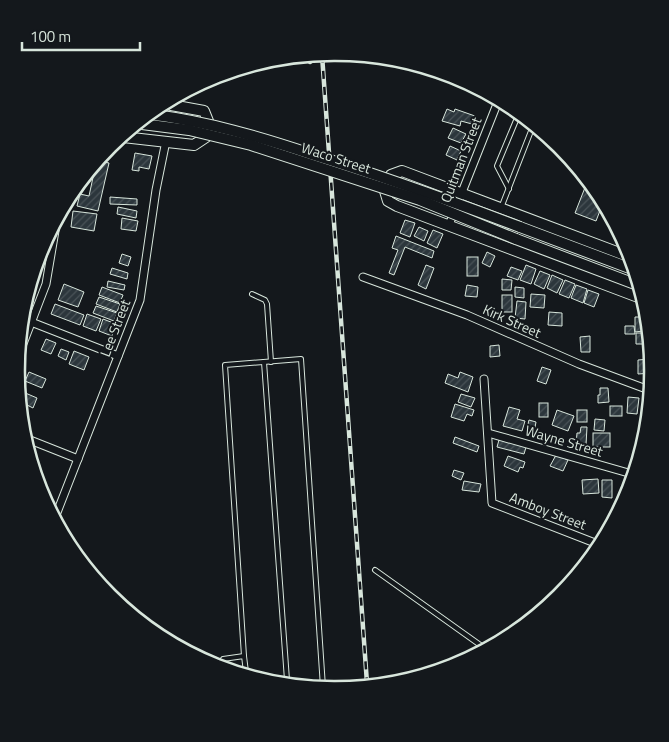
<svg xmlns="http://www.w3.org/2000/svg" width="669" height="742" viewBox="0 0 669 742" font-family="'Titillium Web',sans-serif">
<defs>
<pattern id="building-hatch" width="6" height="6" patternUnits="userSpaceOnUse" patternTransform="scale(1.25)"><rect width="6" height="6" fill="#2c363c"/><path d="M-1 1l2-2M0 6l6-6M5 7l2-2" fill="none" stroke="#4a5358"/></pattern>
</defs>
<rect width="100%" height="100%" fill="#14181c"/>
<g fill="url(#building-hatch)" stroke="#d8e6dc">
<polygon points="447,109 454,112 455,109 475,116 472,124 461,121 460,126 442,121"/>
<polygon points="453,128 466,134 461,143 448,138"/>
<polygon points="450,146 461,151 457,160 446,155"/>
<polygon points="135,153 152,156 149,169 139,167 139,171 132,170"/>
<polygon points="100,161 109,163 98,211 77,206 80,194 89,196 95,168"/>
<polygon points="586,185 601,208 596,221 575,213"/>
<polygon points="110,197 137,199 137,205 110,204"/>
<polygon points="118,207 137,211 136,218 117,214"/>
<polygon points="73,211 97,214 94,231 71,227"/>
<polygon points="122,218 138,221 136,231 121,229"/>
<polygon points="405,220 415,223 410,237 400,233"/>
<polygon points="419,227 428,231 424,241 414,236"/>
<polygon points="433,230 443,234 437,248 427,243"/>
<polygon points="396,236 434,251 432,258 405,247 394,275 389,273 398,250 392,248"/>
<polygon points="487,252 495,256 490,267 482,263"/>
<polygon points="122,254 131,257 128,266 119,263"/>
<rect x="467" y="257" width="11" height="19"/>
<polygon points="426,265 434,268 426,289 418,285"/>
<polygon points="526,265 536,269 531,284 520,280"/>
<polygon points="511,267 522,271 518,280 507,276"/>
<polygon points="112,268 128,273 127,279 110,274"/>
<polygon points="540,271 550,275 544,289 534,284"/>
<polygon points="552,275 563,280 557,293 547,288"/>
<polygon points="502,279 512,280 511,290 502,290"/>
<polygon points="565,280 575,284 569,298 559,294"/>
<polygon points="108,281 125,285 124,290 107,287"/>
<polygon points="64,284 84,292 78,307 58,300"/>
<polygon points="467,285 478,287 477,297 465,296"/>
<polygon points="576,285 587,289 583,303 571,298"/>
<polygon points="102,287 123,295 120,303 99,295"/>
<polygon points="515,287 524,288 524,298 515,297"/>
<polygon points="588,290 599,294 594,307 584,303"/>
<polygon points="531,294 545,295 544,308 530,307"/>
<rect x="502" y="295" width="10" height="17"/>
<polygon points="99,297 120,304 117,312 96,304"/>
<polygon points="517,301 526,302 525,319 515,318"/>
<polygon points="55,304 84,315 80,325 51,314"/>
<polygon points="96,306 117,313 114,321 93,313"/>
<polygon points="549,312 562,313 562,326 548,325"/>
<polygon points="87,314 101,319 96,331 83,326"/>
<polygon points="635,317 642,317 643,331 635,332"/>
<polygon points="103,319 116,324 112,336 99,331"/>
<polygon points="625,326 634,326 635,334 625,334"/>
<polygon points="636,333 645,333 647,344 636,344"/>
<polygon points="590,336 590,352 581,352 580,337"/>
<polygon points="46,339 56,343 51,354 41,350"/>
<polygon points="499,345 500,356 490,357 490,346"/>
<polygon points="61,349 69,352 66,360 58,356"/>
<polygon points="74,351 89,357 84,370 69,364"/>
<polygon points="650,359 652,373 638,374 638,360"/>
<polygon points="542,367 551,370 546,384 537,381"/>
<polygon points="29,372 46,379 42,388 25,381"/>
<polygon points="460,372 473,377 468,392 445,383 448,374 458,378"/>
<polygon points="600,388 608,388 609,402 598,403 598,395 600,395"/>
<polygon points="23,392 37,398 33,408 23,403 21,397"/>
<polygon points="461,394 475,398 471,407 458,402"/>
<polygon points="628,397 639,398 637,414 627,413"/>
<rect x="539" y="403" width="9" height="14"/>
<polygon points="455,404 474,410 472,416 467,414 464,421 451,417"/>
<rect x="610" y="406" width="12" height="10"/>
<polygon points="509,407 520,410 517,419 525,421 522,431 503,426"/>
<polygon points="557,410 574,416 568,431 552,425"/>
<rect x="577" y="410" width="10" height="12"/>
<polygon points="595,419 605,420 604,431 594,430"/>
<polygon points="529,420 536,422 534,433 526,432"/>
<polygon points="581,427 587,427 586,445 576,444 577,433 580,433"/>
<rect x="593" y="433" width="17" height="14"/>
<polygon points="455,437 479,446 477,452 453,443"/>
<polygon points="499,440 527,444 524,454 497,447"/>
<polygon points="556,455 568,460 563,471 550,466"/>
<polygon points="508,456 525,462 523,468 520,467 518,472 504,466"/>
<polygon points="454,470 464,473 461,480 452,476"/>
<polygon points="598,479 599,493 583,494 582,480"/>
<polygon points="602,480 612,480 612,498 602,497"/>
<polygon points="464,481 481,484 479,492 462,490"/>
</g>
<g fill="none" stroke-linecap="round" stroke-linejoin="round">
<g stroke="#d8e6dc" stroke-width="6">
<g id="lane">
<polyline points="509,189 497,166 517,118"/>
<polyline points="501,208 531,131 536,130"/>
<polyline points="252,294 265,300 267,304 271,362"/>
<polyline points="264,362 287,680"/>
<polyline points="375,570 483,647"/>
<polyline points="244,656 225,365 301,359 323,687"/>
<polyline points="220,666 223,659 244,656 246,672"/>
</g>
</g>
<g stroke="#d8e6dc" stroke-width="9">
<g id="street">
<polyline points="449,225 497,104"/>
<polyline points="363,277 467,315 579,364 649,390"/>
<polyline points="26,320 118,356"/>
<polyline points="21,349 46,284 56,225"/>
<polyline points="484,379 492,503 595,543"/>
<polyline points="488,433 632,474"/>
<polyline points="30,440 78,459"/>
<polyline points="56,515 140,300 156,190 166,141"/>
</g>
</g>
<g stroke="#d8e6dc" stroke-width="12">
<g id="secondary">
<polyline points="123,137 194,145 206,137 208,121 204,111 171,105"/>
<polyline points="520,227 632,269"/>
<polyline points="516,239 635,284"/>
<polyline points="630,257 402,171 391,175 385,191 388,201 397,206 638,297"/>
</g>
</g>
<use href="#lane" stroke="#14181c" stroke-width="4"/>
<use href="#street" stroke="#14181c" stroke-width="7"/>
<use href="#secondary" stroke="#14181c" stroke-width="10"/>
<g stroke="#d8e6dc" stroke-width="4.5">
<g id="rail">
<polyline points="322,55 367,683"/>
<polyline points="309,58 310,62"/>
</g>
</g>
<use href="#rail" stroke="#14181c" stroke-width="2.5" stroke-dasharray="8" stroke-linecap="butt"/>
<g stroke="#d8e6dc" stroke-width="12" stroke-linecap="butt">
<g id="secondary-bridge">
<path d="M 155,115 C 209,122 260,137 311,154 C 382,176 451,201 520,227"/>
<polyline points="142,124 189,130 251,145 420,200 516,239"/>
</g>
</g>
<use href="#secondary-bridge" stroke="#14181c" stroke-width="10"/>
</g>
<g text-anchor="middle" stroke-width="4" stroke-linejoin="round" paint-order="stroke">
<g font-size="14" fill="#d8e6dc" stroke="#14181c">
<text transform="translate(336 158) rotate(18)" y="5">Waco Street</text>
<text transform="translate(461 160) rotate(-69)" y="5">Quitman Street</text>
<text transform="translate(512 321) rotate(24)" y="5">Kirk Street</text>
<text transform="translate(115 328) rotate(-69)" y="5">Lee Street</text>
<text transform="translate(564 441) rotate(16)" y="5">Wayne Street</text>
<text transform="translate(548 511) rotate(21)" y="5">Amboy Street</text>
</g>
</g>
<path d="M0 0H669V742H0ZM334 61H335A309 309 0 0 1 644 370V372A309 309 0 0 1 335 681H334A309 309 0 0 1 25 372V370A309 309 0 0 1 334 61Z" fill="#14181c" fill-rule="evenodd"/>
<path fill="none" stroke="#d8e6dc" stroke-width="2.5" d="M334 61H335A309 309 0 0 1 644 370V372A309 309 0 0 1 335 681H334A309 309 0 0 1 25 372V370A309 309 0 0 1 334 61Z"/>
<path d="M22 42v8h118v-8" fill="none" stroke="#d8e6dc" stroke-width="2.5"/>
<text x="30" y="42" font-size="15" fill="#d8e6dc" stroke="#14181c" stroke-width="4" paint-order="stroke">100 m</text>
</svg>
